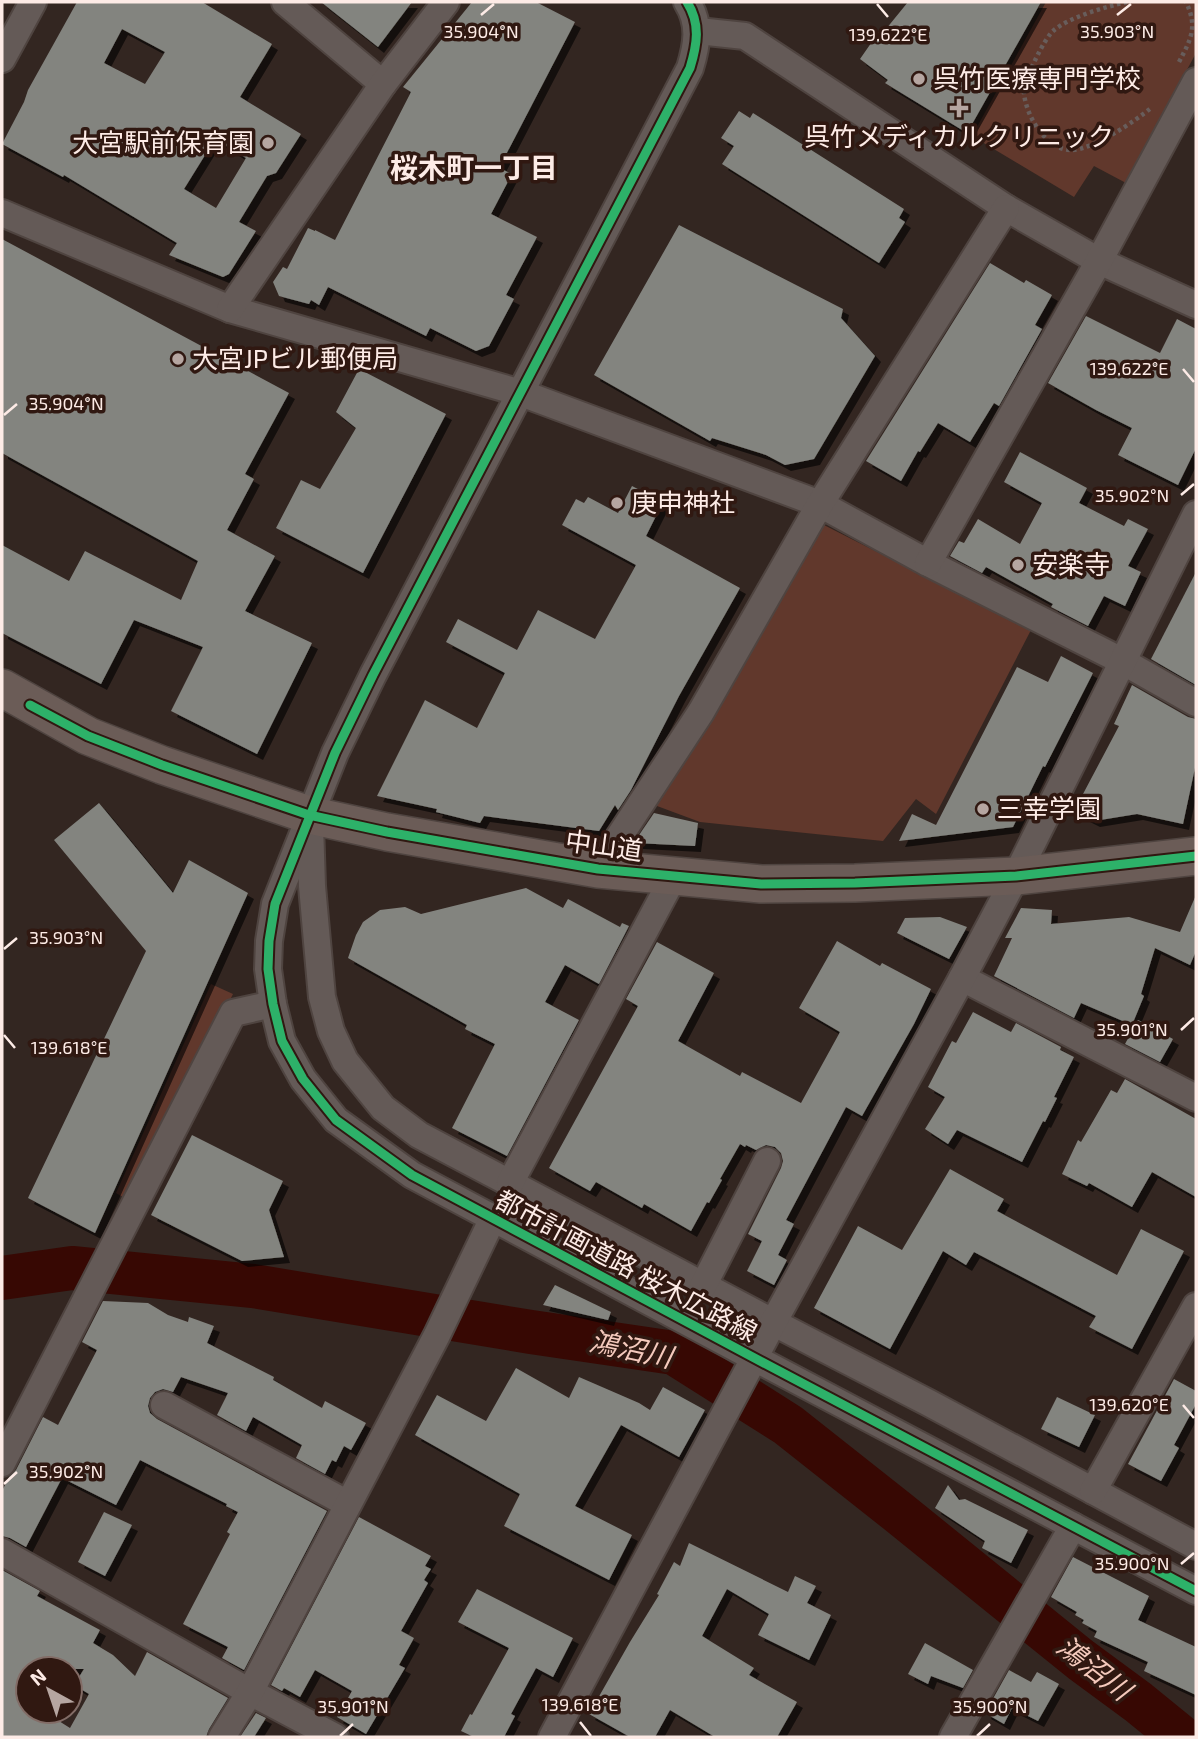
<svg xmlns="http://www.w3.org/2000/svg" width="1198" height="1739" viewBox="0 0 1198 1739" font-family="'Exo 2','Noto Sans JP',sans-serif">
<defs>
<filter id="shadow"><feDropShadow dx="6" dy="6" stdDeviation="0" flood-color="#0009"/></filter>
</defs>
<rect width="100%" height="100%" fill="#332621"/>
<g fill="#61382c">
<polygon points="1046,2 1196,2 1196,53 1126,183 1094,166 1074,197 972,136"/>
<polygon points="822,524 1031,630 936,814 916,799 883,841 700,822 649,803"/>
<polygon points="211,984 233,994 128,1200 116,1193"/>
</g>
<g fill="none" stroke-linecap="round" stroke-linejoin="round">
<polyline stroke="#370803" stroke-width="44" points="2,1278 72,1268 253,1286 531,1332 674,1353 788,1425 898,1512 1081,1660 1138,1702 1181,1737"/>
</g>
<g fill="#83847f" fill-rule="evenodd" filter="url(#shadow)">
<path d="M 77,2 L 202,2 L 272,44 L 240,97 L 301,134 L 276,173 L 267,176 L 239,222 L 256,231 L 229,274 L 223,277 L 169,255 L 177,243 L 64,175 L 63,177 L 2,144 L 24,102 L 28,90 ZM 122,29 L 165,52 L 145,84 L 104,63 ZM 215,139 L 246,158 L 216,208 L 184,189 Z"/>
<polygon points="321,2 412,2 378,47"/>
<polygon points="472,2 536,2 575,22 499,168 512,174 491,214 537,237 506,295 514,299 489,346 476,351 430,328 426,336 328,287 319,305 311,300 309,304 279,296 273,282 283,267 287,269 308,228 315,231 315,230 335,240 411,92 403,87"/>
<polygon points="908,2 1041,2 967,133 885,83 888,80 860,59 883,26 886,29"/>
<polygon points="739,111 750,118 753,113 904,209 899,218 905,222 879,263 722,164 734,146 721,138"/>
<polygon points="679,225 843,309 841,318 875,356 814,459 785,465 766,455 712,438 710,441 594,375"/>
<polygon points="2,239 289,393 245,474 254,479 227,530 275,556 245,611 312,643 257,754 171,711 203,647 134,620 101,684 2,633 2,545 69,581 85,551 181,600 198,561 2,453"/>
<polygon points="990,263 1024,283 1026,280 1052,295 1035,325 1042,329 999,406 994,403 970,442 938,423 920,452 918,451 901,481 866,461"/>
<polygon points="1086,316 1160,353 1177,319 1196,329 1196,448 1178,485 1118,455 1132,428 1096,410 1048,383"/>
<polygon points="359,369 446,414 363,573 276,528 301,480 320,489 356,428 336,412"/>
<polygon points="1020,452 1087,488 1079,503 1124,526 1128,519 1148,529 1128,566 1141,572 1125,606 1104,596 1088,626 1051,607 1053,604 986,567 982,573 950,556 959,541 964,543 978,519 1020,544 1042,503 1004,482"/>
<polygon points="632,486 663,502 646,536 740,588 679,696 631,790 618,810 615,805 599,831 484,816 480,823 436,812 437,809 377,796 425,700 477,728 505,673 446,642 458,619 517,650 538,610 595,639 636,565 562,525 576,499 584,503 588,497 618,513"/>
<polygon points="1196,572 1196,685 1151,659"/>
<polygon points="1061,656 1093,673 1045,767 1043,766 1013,827 899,841 912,814 936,825 1017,667 1048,682"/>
<polygon points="1132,685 1188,717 1196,719 1196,763 1183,824 1137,814 1094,821 1074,811 1119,726 1114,724"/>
<polygon points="99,803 173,893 189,860 248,893 95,1233 28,1198 146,951 54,840"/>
<polygon points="654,813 698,823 695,846 636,843 635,841"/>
<polygon points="526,888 563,908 568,899 620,927 622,923 629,926 599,984 565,965 545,1002 579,1020 507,1156 452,1128 495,1044 465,1029 467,1025 348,958 356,935 363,922 380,910 405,907 421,914"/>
<polygon points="1196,895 1196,951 1190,965 1155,948 1141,994 1144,996 1132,1025 1081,1003 1074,1018 994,976 1012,938 1005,938 1021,908 1052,910 1051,924 1129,917 1180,932"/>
<polygon points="940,917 967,927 949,959 897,933 905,918"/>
<polygon points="837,941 880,966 882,963 931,989 914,1024 862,1116 846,1107 786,1220 794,1224 778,1255 787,1260 774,1285 747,1271 762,1241 748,1234 781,1168 783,1161 781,1153 775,1147 766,1145 756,1150 746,1145 745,1147 740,1144 720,1179 722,1180 709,1203 707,1202 691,1231 644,1204 642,1208 596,1182 590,1191 549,1168 638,1006 626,999 657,942 714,973 678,1041 740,1076 742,1072 801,1103 840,1032 799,1008"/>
<polygon points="973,1012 1011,1032 1016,1023 1061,1047 1060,1050 1074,1057 1054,1097 1057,1098 1045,1122 1043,1121 1022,1162 957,1130 948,1144 925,1129 945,1097 928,1087 952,1041 956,1043"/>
<polygon points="1138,1020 1173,1039 1160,1062 1125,1044"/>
<polygon points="1125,1079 1196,1119 1196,1197 1152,1172 1132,1207 1089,1183 1087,1186 1062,1174 1078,1140 1081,1142 1111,1090 1117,1093"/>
<polygon points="192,1135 283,1181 269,1210 284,1257 242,1261 151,1215"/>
<polygon points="950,1169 1004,1199 997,1211 1117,1275 1141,1229 1184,1251 1132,1349 1089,1327 1096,1316 974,1252 966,1265 943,1251 890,1349 814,1308 858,1226 902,1250"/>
<polygon points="555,1285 611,1312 608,1320 543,1305"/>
<polygon points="103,1301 148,1303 168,1315 188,1322 189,1317 214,1326 207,1343 274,1377 273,1380 322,1408 325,1401 366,1423 351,1450 344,1446 336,1462 332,1460 325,1474 296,1458 302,1445 253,1417 246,1431 217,1415 228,1393 181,1377 173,1392 163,1389 155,1392 150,1398 148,1406 150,1413 157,1419 327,1511 244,1670 222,1658 228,1647 183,1624 230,1534 227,1532 238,1512 226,1506 227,1504 140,1460 116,1505 62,1478 26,1547 10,1538 2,1536 2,1491 9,1477 16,1470 43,1417 58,1425 97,1350 82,1342"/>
<polygon points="516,1368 569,1398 579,1377 639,1403 650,1410 663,1387 705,1410 679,1457 621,1425 575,1506 632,1535 609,1580 504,1526 520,1494 415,1435 437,1395 486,1421"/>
<polygon points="1174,1379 1196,1391 1196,1404 1174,1445 1179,1448 1161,1481 1128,1464"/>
<polygon points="1057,1397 1095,1415 1079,1447 1041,1429"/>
<polygon points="948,1485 959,1500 965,1499 1028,1530 1011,1563 982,1548 985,1541 935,1508"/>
<polygon points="104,1512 132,1525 105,1576 78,1562"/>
<polygon points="359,1517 431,1556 425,1566 431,1569 424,1580 428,1583 401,1631 414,1638 399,1665 405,1668 366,1734 337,1717 352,1691 315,1670 300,1697 284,1688 282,1691 271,1685"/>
<polygon points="689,1543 788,1592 795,1576 816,1586 807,1603 831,1615 809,1660 758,1635 769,1614 727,1589 702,1636 754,1668 749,1675 797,1702 777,1737 715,1737 670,1710 655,1737 630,1737 589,1714 630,1642 659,1595 657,1594 674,1562 680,1566"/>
<polygon points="1073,1557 1149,1596 1138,1620 1196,1647 1196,1695 1144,1671 1148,1662 1094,1637 1097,1631 1082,1623 1084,1620 1075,1615 1077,1612 1051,1597"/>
<path d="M 2,1570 L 40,1591 L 37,1596 L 100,1630 L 93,1643 L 113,1655 L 135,1676 L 147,1652 L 228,1698 L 209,1729 L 206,1737 L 2,1737 ZM 28,1669 L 84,1669 L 74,1685 L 89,1694 L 70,1728 L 43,1711 L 28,1711 Z"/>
<polygon points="477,1589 573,1638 553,1677 536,1668 511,1714 515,1716 504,1737 474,1737 461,1731 470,1714 472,1715 509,1648 458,1622"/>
<polygon points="925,1643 973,1670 963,1688 931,1676 928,1684 908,1674"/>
<polygon points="1009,1670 1031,1682 1037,1672 1059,1684 1038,1721 1012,1708 1004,1724 985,1713"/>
<polygon points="256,1713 266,1718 254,1737 240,1737"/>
</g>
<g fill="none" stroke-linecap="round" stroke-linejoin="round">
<g stroke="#4f4440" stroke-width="30">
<g id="minor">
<polyline points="285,2 383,84"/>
<path d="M 687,2 C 701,24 697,45 690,68 L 373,675 L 335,753 L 275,904 L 269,941 L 268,969 L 273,1004 L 282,1041 L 303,1079 L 336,1120 L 412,1175 L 762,1362 L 1196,1591"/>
<polyline points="698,31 745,36 1006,208 1099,261 1196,305"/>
<polyline points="2,59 33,2"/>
<polyline points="2,213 230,309 521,393 820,504 928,563 1122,661 1196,703"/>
<polyline points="230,309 383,84 446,2"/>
<polyline points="928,563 1099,261 1196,81"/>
<polyline points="310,824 312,886 322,997 331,1031 345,1061 383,1108 419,1135 782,1327 929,1403 1196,1546"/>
<polyline points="598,869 701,712 820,504 1006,208"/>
<polyline points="962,978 1196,1098"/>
<polyline points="510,1183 674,876"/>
<polyline points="703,1286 767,1161"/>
<polyline points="164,1405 348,1504"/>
<polyline points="2,1463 233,1013 273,1004"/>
<polyline points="1093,1491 1196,1306"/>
<polyline points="2,1552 250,1692 335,1737"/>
<polyline points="222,1737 250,1692 437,1335 493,1218"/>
<polyline points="552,1737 773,1323 962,978 1016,876 1196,514"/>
<polyline points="953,1737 1073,1526"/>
</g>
</g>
<g stroke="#4f4440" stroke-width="40">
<polyline id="highway" points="2,688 88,736 162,765 309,815 387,832 598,869 761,884 855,883 1016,876 1196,856"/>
</g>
<g stroke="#685d5b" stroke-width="4.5" stroke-dasharray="3.5 3.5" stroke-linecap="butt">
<path d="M 1127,2 C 1105,7 1069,17 1053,31 C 1044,39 1023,82 1024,93 C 1026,116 1046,150 1071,150 C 1092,150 1134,122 1151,108"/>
<path d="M 1179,62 C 1191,39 1198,27 1186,2"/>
</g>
<use href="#minor" stroke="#645a57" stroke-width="26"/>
<use href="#highway" stroke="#6b5c57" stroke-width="37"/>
<g stroke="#301811" stroke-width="13">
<g id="cycleway">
<path d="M 687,2 C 701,24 697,45 690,68 L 373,675 L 335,753 L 275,904 L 269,941 L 268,969 L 273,1004 L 282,1041 L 303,1079 L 336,1120 L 412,1175 L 762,1362 L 1196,1591"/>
<polyline points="30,705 88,736 162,765 309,815 387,832 598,869 761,884 855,883 1016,876 1196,856"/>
</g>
</g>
<use href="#cycleway" stroke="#2db169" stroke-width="9"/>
</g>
<path fill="none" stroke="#fdebe6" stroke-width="2.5" d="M 877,4 L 888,17M 481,15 L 494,4M 1117,15 L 1131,4M 1183,369 L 1194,382M 4,415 L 17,404M 1181,495 L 1194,484M 4,949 L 17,938M 1181,1030 L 1194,1018M 4,1035 L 15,1048M 1183,1405 L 1194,1418M 4,1484 L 17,1472M 1181,1564 L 1194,1553M 580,1722 L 591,1736M 340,1736 L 353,1724M 977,1736 L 990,1724"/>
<g fill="#b6a6a1" stroke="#301811" stroke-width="2.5">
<circle cx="919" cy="79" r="7"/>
<path d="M955.5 97.5h7v7h7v7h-7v7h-7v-7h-7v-7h7z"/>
<circle cx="268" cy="143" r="7"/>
<circle cx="178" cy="359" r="7"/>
<circle cx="617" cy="503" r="7"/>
<circle cx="1018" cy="565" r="7"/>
<circle cx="983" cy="809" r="7"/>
</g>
<g text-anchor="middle" stroke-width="7" stroke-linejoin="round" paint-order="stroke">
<g font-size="26" fill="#fdebe6" stroke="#301811" text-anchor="start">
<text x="933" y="88">呉竹医療専門学校</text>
<text x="959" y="146" text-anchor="middle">呉竹メディカルクリニック</text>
<text x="254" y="152" text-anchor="end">大宮駅前保育園</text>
<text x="192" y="368">大宮JPビル郵便局</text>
<text x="631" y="512">庚申神社</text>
<text x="1032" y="574">安楽寺</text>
<text x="997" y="818">三幸学園</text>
</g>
<g font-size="26" fill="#fdebe6" stroke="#301811">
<text transform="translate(604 846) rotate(8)" y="9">中山道</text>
<text transform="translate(626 1266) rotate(28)" y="9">都市計画道路 桜木広路線</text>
</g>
<g font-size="28" font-weight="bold" fill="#fdebe6" stroke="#301811">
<text x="474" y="178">桜木町一丁目</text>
</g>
<g font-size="28" font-style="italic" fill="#f4c9bc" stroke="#301811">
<text transform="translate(631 1349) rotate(12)" y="10">鴻沼川</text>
<text transform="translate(1094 1668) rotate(38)" y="10">鴻沼川</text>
</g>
</g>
<g font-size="18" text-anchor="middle" fill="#fdebe6" stroke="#301811" stroke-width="7" stroke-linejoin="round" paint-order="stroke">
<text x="481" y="38">35.904°N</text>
<text x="1117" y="38">35.903°N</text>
<text x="888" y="41">139.622°E</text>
<text x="1129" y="375">139.622°E</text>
<text x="66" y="410">35.904°N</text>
<text x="1132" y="502">35.902°N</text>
<text x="66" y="944">35.903°N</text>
<text x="1132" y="1036">35.901°N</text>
<text x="69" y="1054">139.618°E</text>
<text x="1129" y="1411">139.620°E</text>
<text x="66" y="1478">35.902°N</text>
<text x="1132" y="1570">35.900°N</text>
<text x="580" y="1711">139.618°E</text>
<text x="353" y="1713">35.901°N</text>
<text x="990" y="1713">35.900°N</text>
</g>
<rect width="1198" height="1739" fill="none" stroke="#fdebe6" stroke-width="7"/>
<g transform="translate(49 1690) rotate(320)"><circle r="33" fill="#301811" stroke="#826c66" stroke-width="2"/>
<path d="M0-5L12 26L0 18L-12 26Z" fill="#b6a6a1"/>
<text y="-10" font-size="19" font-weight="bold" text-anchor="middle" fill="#fdebe6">N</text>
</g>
</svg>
